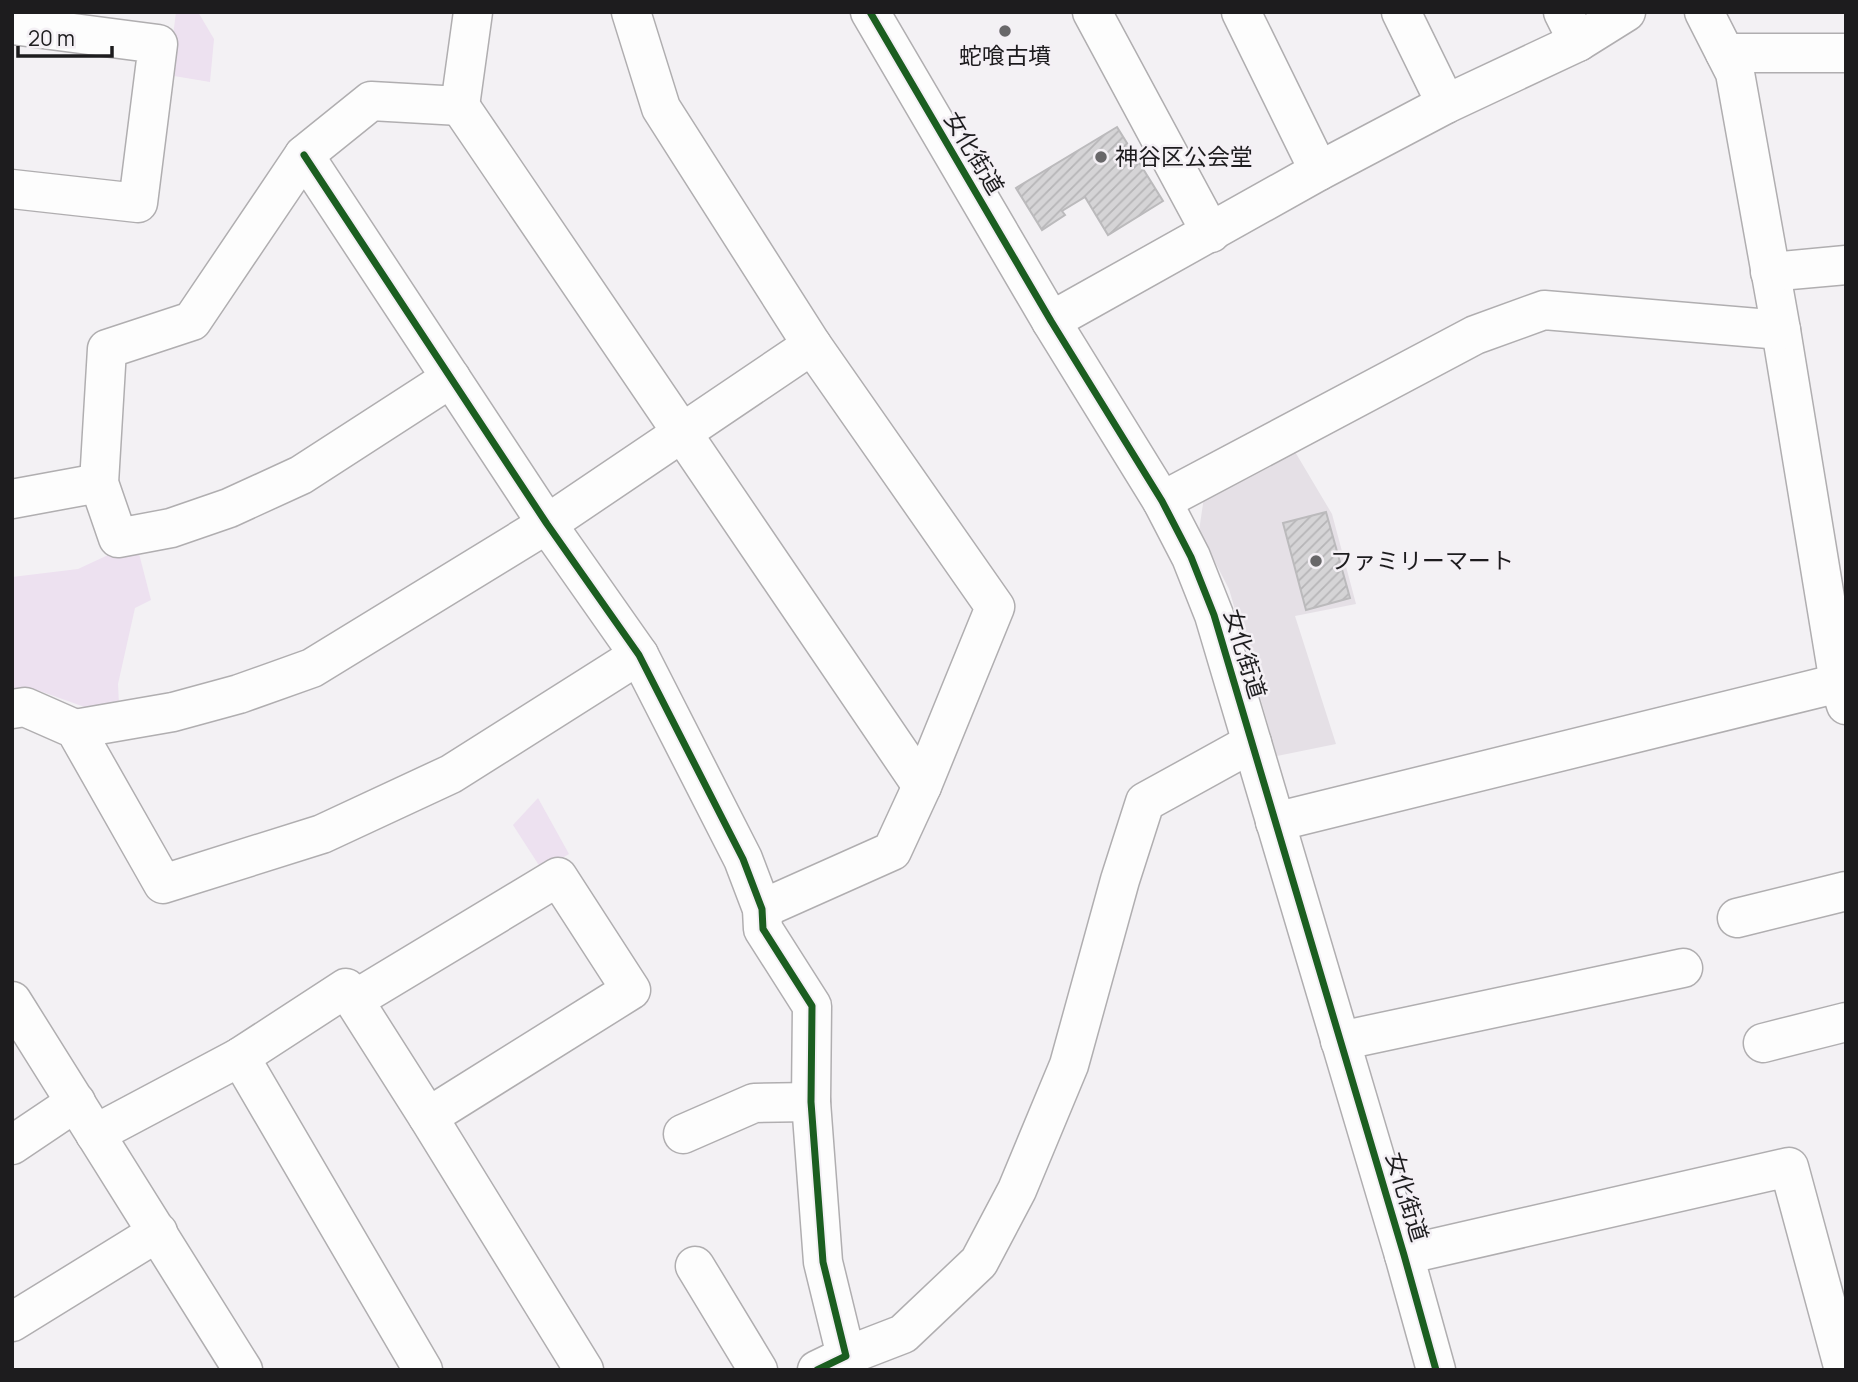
<svg xmlns="http://www.w3.org/2000/svg" width="1858" height="1382" viewBox="0 0 1858 1382" font-family="Manrope,'Noto Sans JP',sans-serif">
<defs>
<pattern id="building-hatch" width="6" height="6" patternUnits="userSpaceOnUse" patternTransform="scale(1.75)"><rect width="6" height="6" fill="#d5d4d6"/><path d="M-1 1l2-2M0 6l6-6M5 7l2-2" fill="none" stroke="#b6b5b7"/></pattern>
</defs>
<rect width="100%" height="100%" fill="#f3f1f4"/>
<polygon fill="#e5e0e6" points="1291,445 1332,514 1356,604 1295,616 1336,744 1277,756 1229,589 1199,531 1204,497"/>
<g fill="#ede1f0">
<polygon points="176,12 198,12 214,39 210,82 168,75"/>
<polygon points="136,542 151,600 135,608 118,684 119,704 93,710 37,690 12,695 12,577 78,569"/>
<polygon points="538,798 569,854 542,870 513,825"/>
</g>
<g fill="url(#building-hatch)" stroke="#bbbabc" stroke-width="2">
<polygon points="1117,127 1163,201 1108,235 1085,197 1062,211 1065,215 1042,230 1016,188"/>
<polygon points="1326,512 1350,598 1306,610 1283,523"/>
</g>
<g fill="none" stroke-linecap="round" stroke-linejoin="round">
<g stroke="#b0aeb0" stroke-width="41">
<g id="minor">
<polyline points="631,12 661,108 812,345 995,607 922,786 892,851 762,909"/>
<polyline points="870,12 1051,321 1162,501 1191,557 1214,615 1404,1255 1436,1370"/>
<polyline points="1092,12 1211,233"/>
<polyline points="1241,12 1319,171"/>
<polyline points="1401,12 1446,104"/>
<polyline points="1563,12 1578,42"/>
<polyline points="1704,12 1735,73 1781,330 1839,683 1846,705"/>
<polyline points="12,25 158,44 138,203 12,189"/>
<polyline points="1725,53 1846,53"/>
<polyline points="460,106 922,786"/>
<polyline points="304,155 547,524 639,655 743,859 762,909 763,929 812,1006 811,1102 823,1262 846,1356 817,1370"/>
<polyline points="1770,272 1846,265"/>
<polyline points="1051,321 1319,171 1446,104 1578,42 1626,12"/>
<polyline points="451,378 301,475 229,508 171,528 118,538 99,483 107,349 192,321 304,155 371,101 460,106 473,12"/>
<polyline points="12,499 99,483"/>
<polyline points="1162,501 1475,335 1544,310 1781,330"/>
<polyline points="12,709 25,707 75,729 163,884 322,834 451,774 639,655"/>
<polyline points="75,729 173,712 239,694 312,668 547,524 812,345"/>
<polyline points="1275,822 1839,683"/>
<polyline points="1737,918 1846,891"/>
<polyline points="354,1000 558,877 631,990 428,1117"/>
<polyline points="12,1001 243,1370"/>
<polyline points="1340,1041 1683,968"/>
<polyline points="1763,1043 1846,1022"/>
<polyline points="240,1057 423,1370"/>
<polyline points="95,1134 240,1057 346,988 428,1117 584,1370"/>
<polyline points="683,1134 754,1103 811,1102"/>
<polyline points="12,1145 76,1102"/>
<polyline points="1404,1255 1789,1167 1844,1370"/>
<polyline points="695,1266 758,1370"/>
<polyline points="12,1322 158,1232"/>
<polyline points="846,1356 903,1334 979,1262 1017,1190 1069,1065 1120,880 1145,802 1252,743"/>
</g>
</g>
<use href="#minor" stroke="#fdfdfd" stroke-width="38"/>
<g stroke="#f4f0f5" stroke-width="11">
<g id="cycleway">
<polyline points="870,12 1051,321 1162,501 1191,557 1214,615 1404,1255 1436,1370"/>
<polyline points="304,155 547,524 639,655 743,859 762,909 763,929 812,1006 811,1102 823,1262 846,1356 817,1370"/>
</g>
</g>
<use href="#cycleway" stroke="#1b5e20" stroke-width="7"/>
</g>
<g fill="#686769" stroke="#f4f0f5" stroke-width="2.5">
<circle cx="1005" cy="31" r="7"/>
<circle cx="1101" cy="157" r="7"/>
<circle cx="1316" cy="561" r="7"/>
</g>
<g text-anchor="middle" stroke-width="5" stroke-linejoin="round" paint-order="stroke">
<g font-size="23" fill="#1d1c1e" stroke="#f4f0f5" text-anchor="start">
<text x="1005" y="64" text-anchor="middle">蛇喰古墳</text>
<text x="1115" y="165">神谷区公会堂</text>
<text x="1330" y="569">ファミリーマート</text>
</g>
<g font-size="23" fill="#1d1c1e" stroke="#f4f0f5">
<text transform="translate(974 153) rotate(59)" y="8">女化街道</text>
<text transform="translate(1245 654) rotate(73)" y="8">女化街道</text>
<text transform="translate(1407 1197) rotate(73)" y="8">女化街道</text>
</g>
</g>
<rect width="1858" height="1382" fill="none" stroke="#1d1c1e" stroke-width="28"/>
<path d="M18 46v10h94v-10" fill="none" stroke="#1d1c1e" stroke-width="3.5"/>
<text x="28" y="46" font-size="21" fill="#1d1c1e" stroke="#f4f0f5" stroke-width="5" paint-order="stroke">20 m</text>
</svg>
